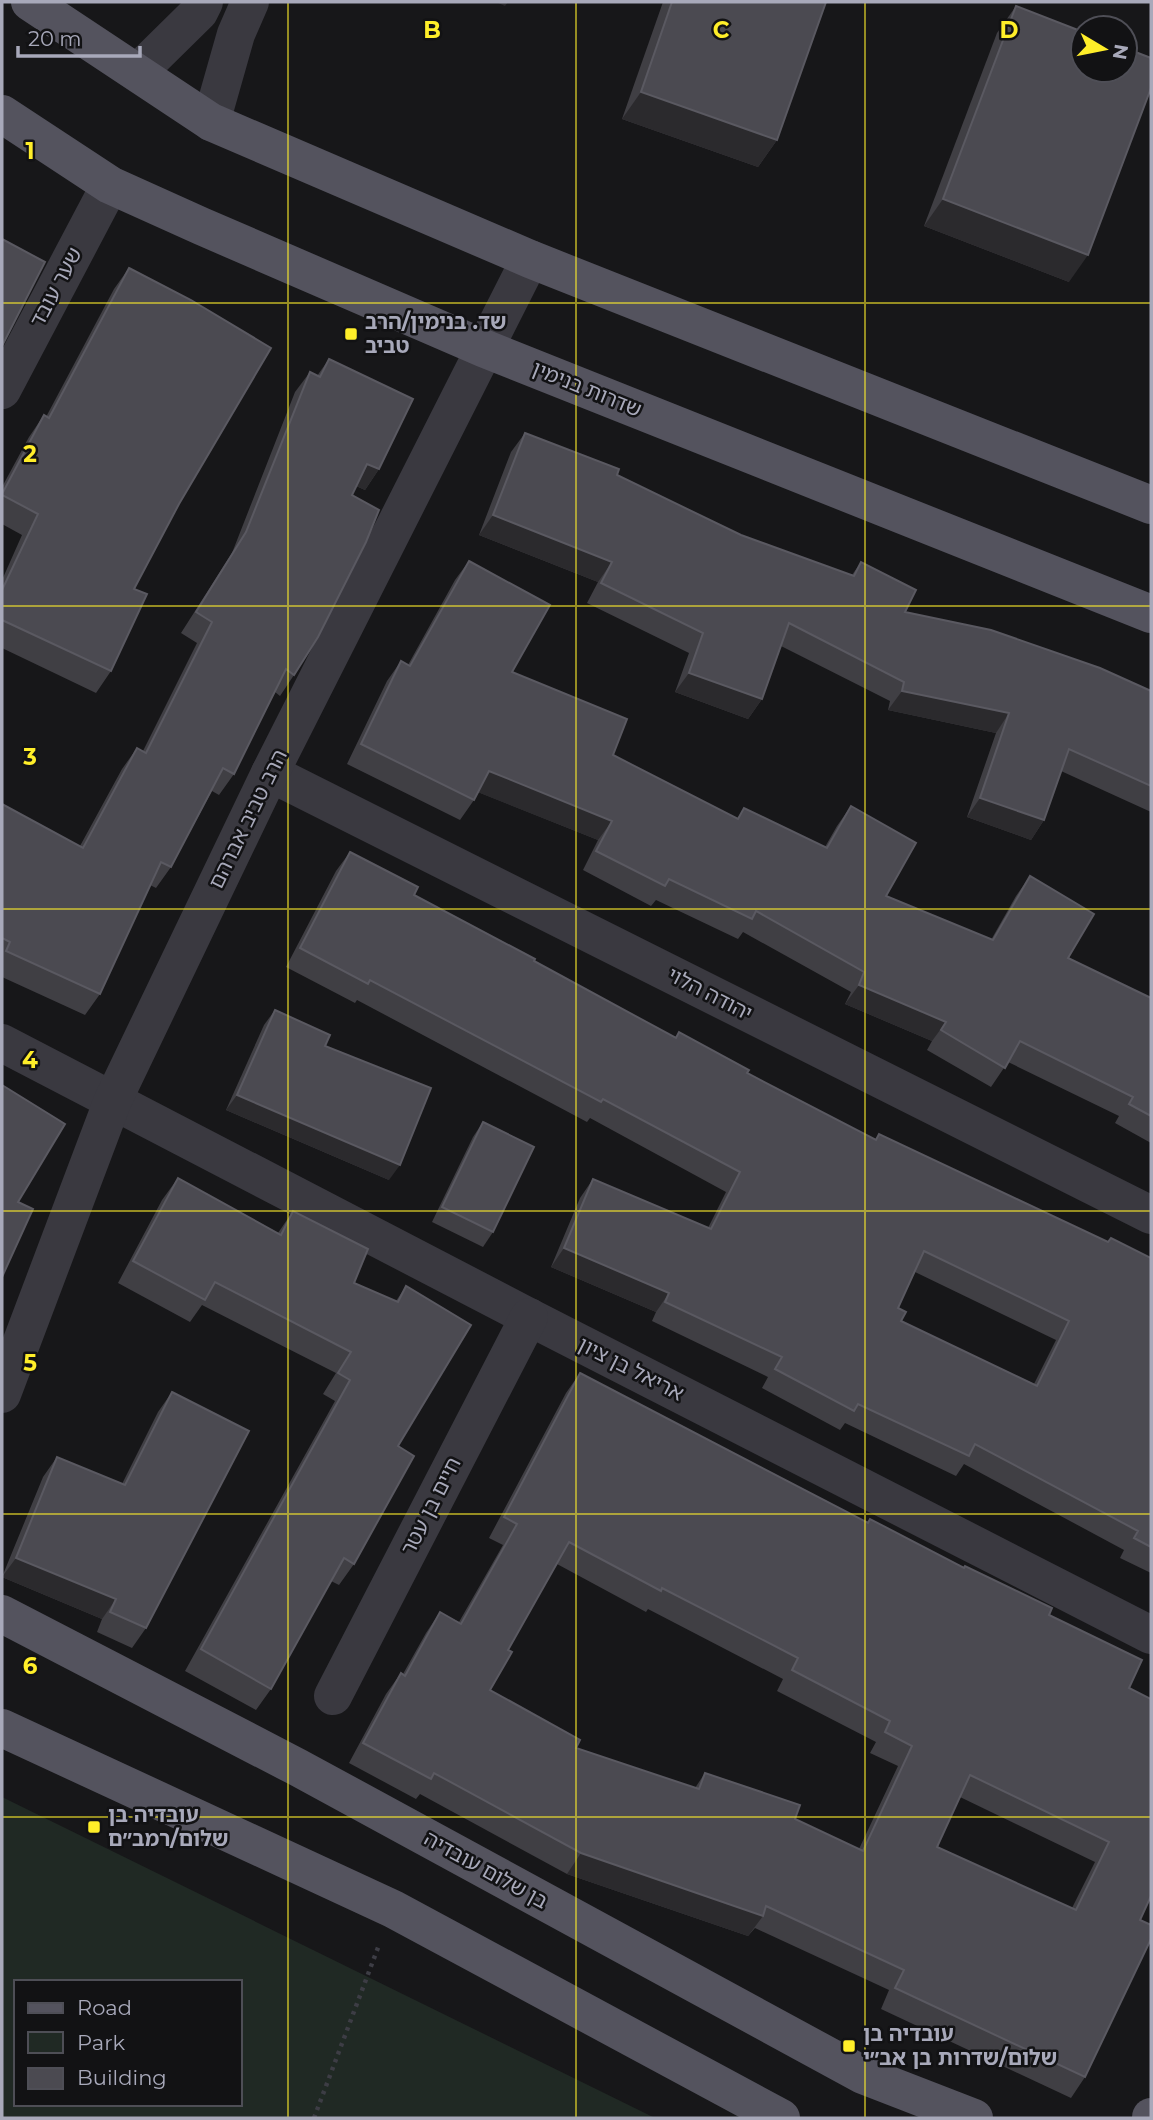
<svg xmlns="http://www.w3.org/2000/svg" width="1153" height="2120" viewBox="0 0 1153 2120" font-family="Montserrat,'Noto Sans Hebrew',sans-serif">
<rect width="100%" height="100%" fill="#171719"/>
<path fill="#202924" fill-rule="evenodd" d="M 2,1797 L 655,2118 L 2,2118 ZM 16,1982 L 240,1982 L 240,2104 L 16,2104 Z"/>
<g fill="none" stroke-linecap="round" stroke-linejoin="round">
<polyline stroke="#3d3d45" stroke-width="4.5" stroke-dasharray="3.5 5" stroke-linecap="butt" points="314,2118 379,1945"/>
<g stroke="#3a3940" stroke-width="38">
<polyline points="138,72 199,12 204,2"/>
<polyline points="211,122 236,34 250,2"/>
<polyline points="2,390 110,185"/>
<polyline points="270,773 1151,1215"/>
<polyline points="2,1043 529,1317 1151,1635"/>
<polyline points="2,1394 113,1100 270,773 530,259"/>
<polyline points="333,1696 529,1317"/>
</g>
<g stroke="#54535e" stroke-width="38">
<polyline points="30,2 211,122 530,259 1151,505"/>
<polyline points="2,114 110,185 201,226 483,348 1151,614"/>
<polyline points="2,1614 297,1767 863,2075 974,2118"/>
<polyline points="2,1728 393,1909 781,2118"/>
<polyline points="1151,2118 1151,2117"/>
</g>
</g>
<g fill="#403f44" fill-rule="evenodd">
<polygon points="663,2 826,2 777,140 758,167 622,119"/>
<polygon points="1016,6 1069,282 924,226 997,33"/>
<polygon points="129,268 179,504 134,589 111,671 96,693 2,648 2,580 22,535 2,524 2,487 29,437 44,415 46,417 114,289"/>
<polygon points="329,359 379,469 365,490 356,486 352,495 294,675 280,696 275,692 234,774 219,795 212,791 171,867 156,888 150,885 100,994 85,1015 2,977 2,804 80,846 122,769 137,748 143,751 197,643 181,633 232,553 295,392 310,372 317,376"/>
<polygon points="525,433 617,475 741,535 852,575 861,562 905,612 1151,691 1151,812 1061,771 1044,820 1031,840 967,817 996,733 888,710 890,701 781,646 762,699 748,719 675,692 689,653 587,603 598,582 479,535 511,452"/>
<polygon points="469,561 512,672 613,755 737,819 744,808 825,847 837,826 851,806 886,896 991,940 1016,896 1030,876 1068,958 1151,998 1151,1143 1115,1123 1119,1116 1008,1062 991,1087 927,1050 932,1041 845,1004 851,992 743,932 738,939 656,900 651,906 583,870 598,840 478,792 474,800 460,820 347,764 387,681 401,661 408,665 455,580"/>
<path d="M 350,852 L 414,895 L 534,961 L 675,1038 L 679,1032 L 747,1073 L 875,1140 L 879,1134 L 1108,1242 L 1111,1238 L 1151,1258 L 1151,1573 L 1120,1558 L 1124,1550 L 964,1464 L 956,1476 L 845,1423 L 840,1430 L 762,1388 L 768,1377 L 652,1321 L 656,1312 L 551,1267 L 580,1198 L 593,1179 L 708,1228 L 726,1192 L 590,1118 L 587,1122 L 357,1000 L 355,1003 L 286,967 L 336,871 ZM 915,1272 L 1056,1340 L 1034,1384 L 901,1321 L 898,1308 Z"/>
<polygon points="275,1010 325,1046 389,1180 226,1110 264,1025"/>
<polygon points="483,1122 493,1232 483,1247 432,1222 473,1137"/>
<polygon points="178,1178 278,1233 293,1211 354,1283 396,1301 406,1286 398,1446 354,1564 339,1585 331,1581 271,1689 256,1710 185,1671 335,1401 323,1394 336,1373 202,1305 190,1322 118,1283 162,1200"/>
<path d="M 580,1373 L 867,1522 L 870,1519 L 1049,1615 L 1129,1688 L 1140,1920 L 1085,2077 L 1071,2098 L 881,2009 L 889,1990 L 755,1928 L 748,1936 L 567,1874 L 420,1794 L 416,1799 L 349,1763 L 386,1694 L 401,1673 L 403,1674 L 426,1633 L 440,1612 L 459,1622 L 503,1545 L 489,1538 L 566,1393 ZM 557,1564 L 646,1612 L 648,1609 L 783,1679 L 777,1691 L 876,1742 L 870,1753 L 898,1766 L 859,1849 L 795,1819 L 705,1773 L 695,1788 L 576,1748 L 490,1690 L 508,1650 ZM 960,1797 L 1095,1862 L 1072,1908 L 937,1847 Z"/>
<polygon points="172,1392 146,1628 132,1648 97,1632 102,1619 2,1577 43,1477 57,1457 122,1484 158,1412"/>
</g>
<g fill="#2b2a2d">
<polygon points="496,2 508,2 505,6"/>
<polygon points="641,92 777,140 758,167 622,119"/>
<polygon points="943,199 1088,255 1069,282 924,226"/>
<polygon points="367,464 379,469 365,490 352,484"/>
<polygon points="493,515 612,562 598,582 479,535"/>
<polygon points="689,673 762,699 748,719 675,692"/>
<polygon points="902,691 1009,713 996,733 888,710"/>
<polygon points="489,771 612,821 598,840 475,791"/>
<polygon points="980,798 1044,820 1031,840 967,817"/>
<polygon points="859,985 946,1022 932,1041 845,1004"/>
<polygon points="237,1095 400,1165 389,1180 226,1110"/>
<polygon points="564,1248 669,1293 656,1312 551,1267"/>
<polygon points="16,1558 116,1599 102,1619 2,1577"/>
<polygon points="581,1853 763,1916 748,1936 567,1874"/>
</g>
<g fill="#4b4a51" stroke="#5a5961" stroke-width="2" fill-rule="evenodd">
<polygon points="672,2 826,2 777,140 641,92"/>
<polygon points="1016,6 1083,32 1083,70 1125,70 1125,48 1151,58 1151,88 1088,255 943,199"/>
<polygon points="2,239 45,262 2,346"/>
<polygon points="129,268 191,300 271,348 179,504 134,589 147,594 111,671 2,620 2,590 38,514 2,495 2,494 44,415 49,418"/>
<polygon points="329,359 413,399 379,469 367,464 352,495 379,510 366,542 318,637 294,675 286,669 234,774 223,768 171,867 161,862 100,994 6,951 10,942 2,938 2,804 83,848 137,748 146,753 212,622 196,612 246,532 310,372 320,377"/>
<polygon points="525,433 619,469 617,475 741,535 854,576 861,562 916,590 905,612 991,630 1100,668 1151,691 1151,786 1069,749 1044,820 980,798 1009,713 902,691 904,682 789,623 762,699 689,673 703,633 601,583 612,562 493,515"/>
<polygon points="469,561 550,605 512,672 627,719 613,755 738,819 744,808 827,848 851,806 916,843 886,896 993,940 1030,876 1094,914 1068,958 1151,998 1151,1116 1129,1104 1133,1097 1020,1041 1005,1068 941,1030 946,1022 859,985 864,972 756,911 752,919 669,879 665,886 596,851 612,821 489,771 474,800 361,744 401,661 410,666"/>
<path d="M 350,852 L 418,887 L 414,895 L 535,959 L 534,961 L 676,1038 L 679,1032 L 749,1070 L 747,1073 L 876,1140 L 879,1134 L 1108,1242 L 1111,1238 L 1151,1258 L 1151,1547 L 1134,1538 L 1138,1531 L 975,1444 L 969,1456 L 858,1404 L 854,1411 L 775,1369 L 782,1357 L 665,1302 L 669,1293 L 564,1248 L 593,1179 L 711,1229 L 740,1172 L 603,1099 L 601,1102 L 370,980 L 368,984 L 300,948 ZM 924,1251 L 1069,1321 L 1037,1386 L 901,1321 L 906,1312 L 898,1308 Z"/>
<polygon points="275,1010 330,1035 325,1046 431,1088 400,1165 237,1095"/>
<polygon points="2,1085 65,1124 18,1202 33,1209 2,1277"/>
<polygon points="483,1122 534,1147 493,1232 442,1207"/>
<polygon points="178,1178 281,1235 293,1211 368,1249 354,1283 398,1302 406,1286 471,1325 398,1446 414,1456 354,1564 344,1558 271,1689 201,1649 350,1380 338,1373 351,1352 215,1282 205,1300 133,1261"/>
<path d="M 580,1373 L 868,1523 L 870,1519 L 964,1568 L 965,1566 L 1052,1608 L 1049,1615 L 1142,1660 L 1129,1688 L 1151,1699 L 1151,1896 L 1140,1920 L 1151,1925 L 1151,1939 L 1085,2077 L 895,1988 L 904,1970 L 766,1906 L 763,1916 L 581,1853 L 434,1773 L 431,1779 L 363,1743 L 401,1673 L 405,1676 L 440,1612 L 461,1624 L 517,1524 L 504,1517 ZM 569,1542 L 661,1591 L 662,1588 L 798,1658 L 792,1670 L 890,1721 L 885,1732 L 912,1746 L 863,1851 L 795,1819 L 800,1805 L 705,1773 L 699,1789 L 576,1748 L 580,1740 L 490,1690 L 512,1652 L 508,1650 ZM 970,1775 L 1109,1842 L 1076,1910 L 937,1847 Z"/>
<polygon points="172,1392 249,1431 146,1628 110,1612 116,1599 16,1558 57,1457 125,1485"/>
</g>
<path fill="none" stroke="#ffee29" stroke-width="2" stroke-opacity="0.55" d="M 288,2 L 288,2118M 576,2 L 576,2118M 865,2 L 865,2118M 2,303 L 1151,303M 2,606 L 1151,606M 2,909 L 1151,909M 2,1211 L 1151,1211M 2,1514 L 1151,1514M 2,1817 L 1151,1817"/>
<g fill="#ffee29" stroke="#121214" stroke-width="2.5">
<rect x="344" y="327" width="14" height="14" rx="3.5"/>
<rect x="87" y="1820" width="14" height="14" rx="3.5"/>
<rect x="842" y="2039" width="14" height="14" rx="3.5"/>
</g>
<g text-anchor="middle" stroke-width="5" stroke-linejoin="round" paint-order="stroke">
<g font-size="21" fill="#a8a9ba" stroke="#121214">
<text transform="translate(56 287) rotate(-62)" y="7">שער עובד</text>
<text transform="translate(587 389) rotate(22)" y="7">שדרות בנימין</text>
<text transform="translate(248 819) rotate(-64)" y="7">הרב טביב אברהם</text>
<text transform="translate(710 994) rotate(27)" y="7">יהודה הלוי</text>
<text transform="translate(631 1369) rotate(27)" y="7">אריאל בן ציון</text>
<text transform="translate(431 1506) rotate(-63)" y="7">חיים בן עטר</text>
<text transform="translate(486 1870) rotate(29)" y="7">בן שלום עובדיה</text>
</g>
<g font-size="21" font-weight="bold" fill="#a8a9ba" stroke="#121214" text-anchor="start">
<text x="365" y="329">שד. בנימין/הרב<tspan x="365" dy="24">טביב</tspan></text>
<text x="108" y="1822">עובדיה בן<tspan x="108" dy="24">שלום/רמב״ם</tspan></text>
<text x="863" y="2041">עובדיה בן<tspan x="863" dy="24">שלום/שדרות בן אב״י</tspan></text>
</g>
</g>
<g font-size="23" text-anchor="middle" font-weight="bold" fill="#ffee29" stroke="#121214" stroke-width="5" stroke-linejoin="round" paint-order="stroke">
<text x="432" y="38">B</text>
<text x="721" y="38">C</text>
<text x="1009" y="38">D</text>
<text x="30" y="159">1</text>
<text x="30" y="462">2</text>
<text x="30" y="765">3</text>
<text x="30" y="1068">4</text>
<text x="30" y="1371">5</text>
<text x="30" y="1674">6</text>
</g>
<rect width="1153" height="2120" fill="none" stroke="#a8a9ba" stroke-width="7"/>
<rect x="14" y="1980" width="228" height="126" fill="#121214" stroke="#4e4e56" stroke-width="2"/>
<rect x="28" y="2003" width="35" height="10" fill="#54535e" stroke="#4e4e56" stroke-width="2"/>
<text x="77" y="2015" font-size="21" fill="#a8a9ba">Road</text>
<rect x="28" y="2032" width="35" height="21" fill="#202924" stroke="#4e4e56" stroke-width="2"/>
<text x="77" y="2050" font-size="21" fill="#a8a9ba">Park</text>
<rect x="28" y="2068" width="35" height="21" fill="#4b4a51" stroke="#4e4e56" stroke-width="2"/>
<text x="77" y="2085" font-size="21" fill="#a8a9ba">Building</text>
<g transform="translate(1104 49) rotate(100)"><circle r="33" fill="#121214" stroke="#4e4e56" stroke-width="2"/>
<path d="M0-5L12 26L0 18L-12 26Z" fill="#ffee29"/>
<text y="-10" font-size="19" font-weight="bold" text-anchor="middle" fill="#a8a9ba">N</text>
</g>
<path d="M18 46v10h122v-10" fill="none" stroke="#a8a9ba" stroke-width="3.5"/>
<text x="28" y="46" font-size="21" fill="#a8a9ba" stroke="#121214" stroke-width="5" paint-order="stroke">20 m</text>
</svg>
